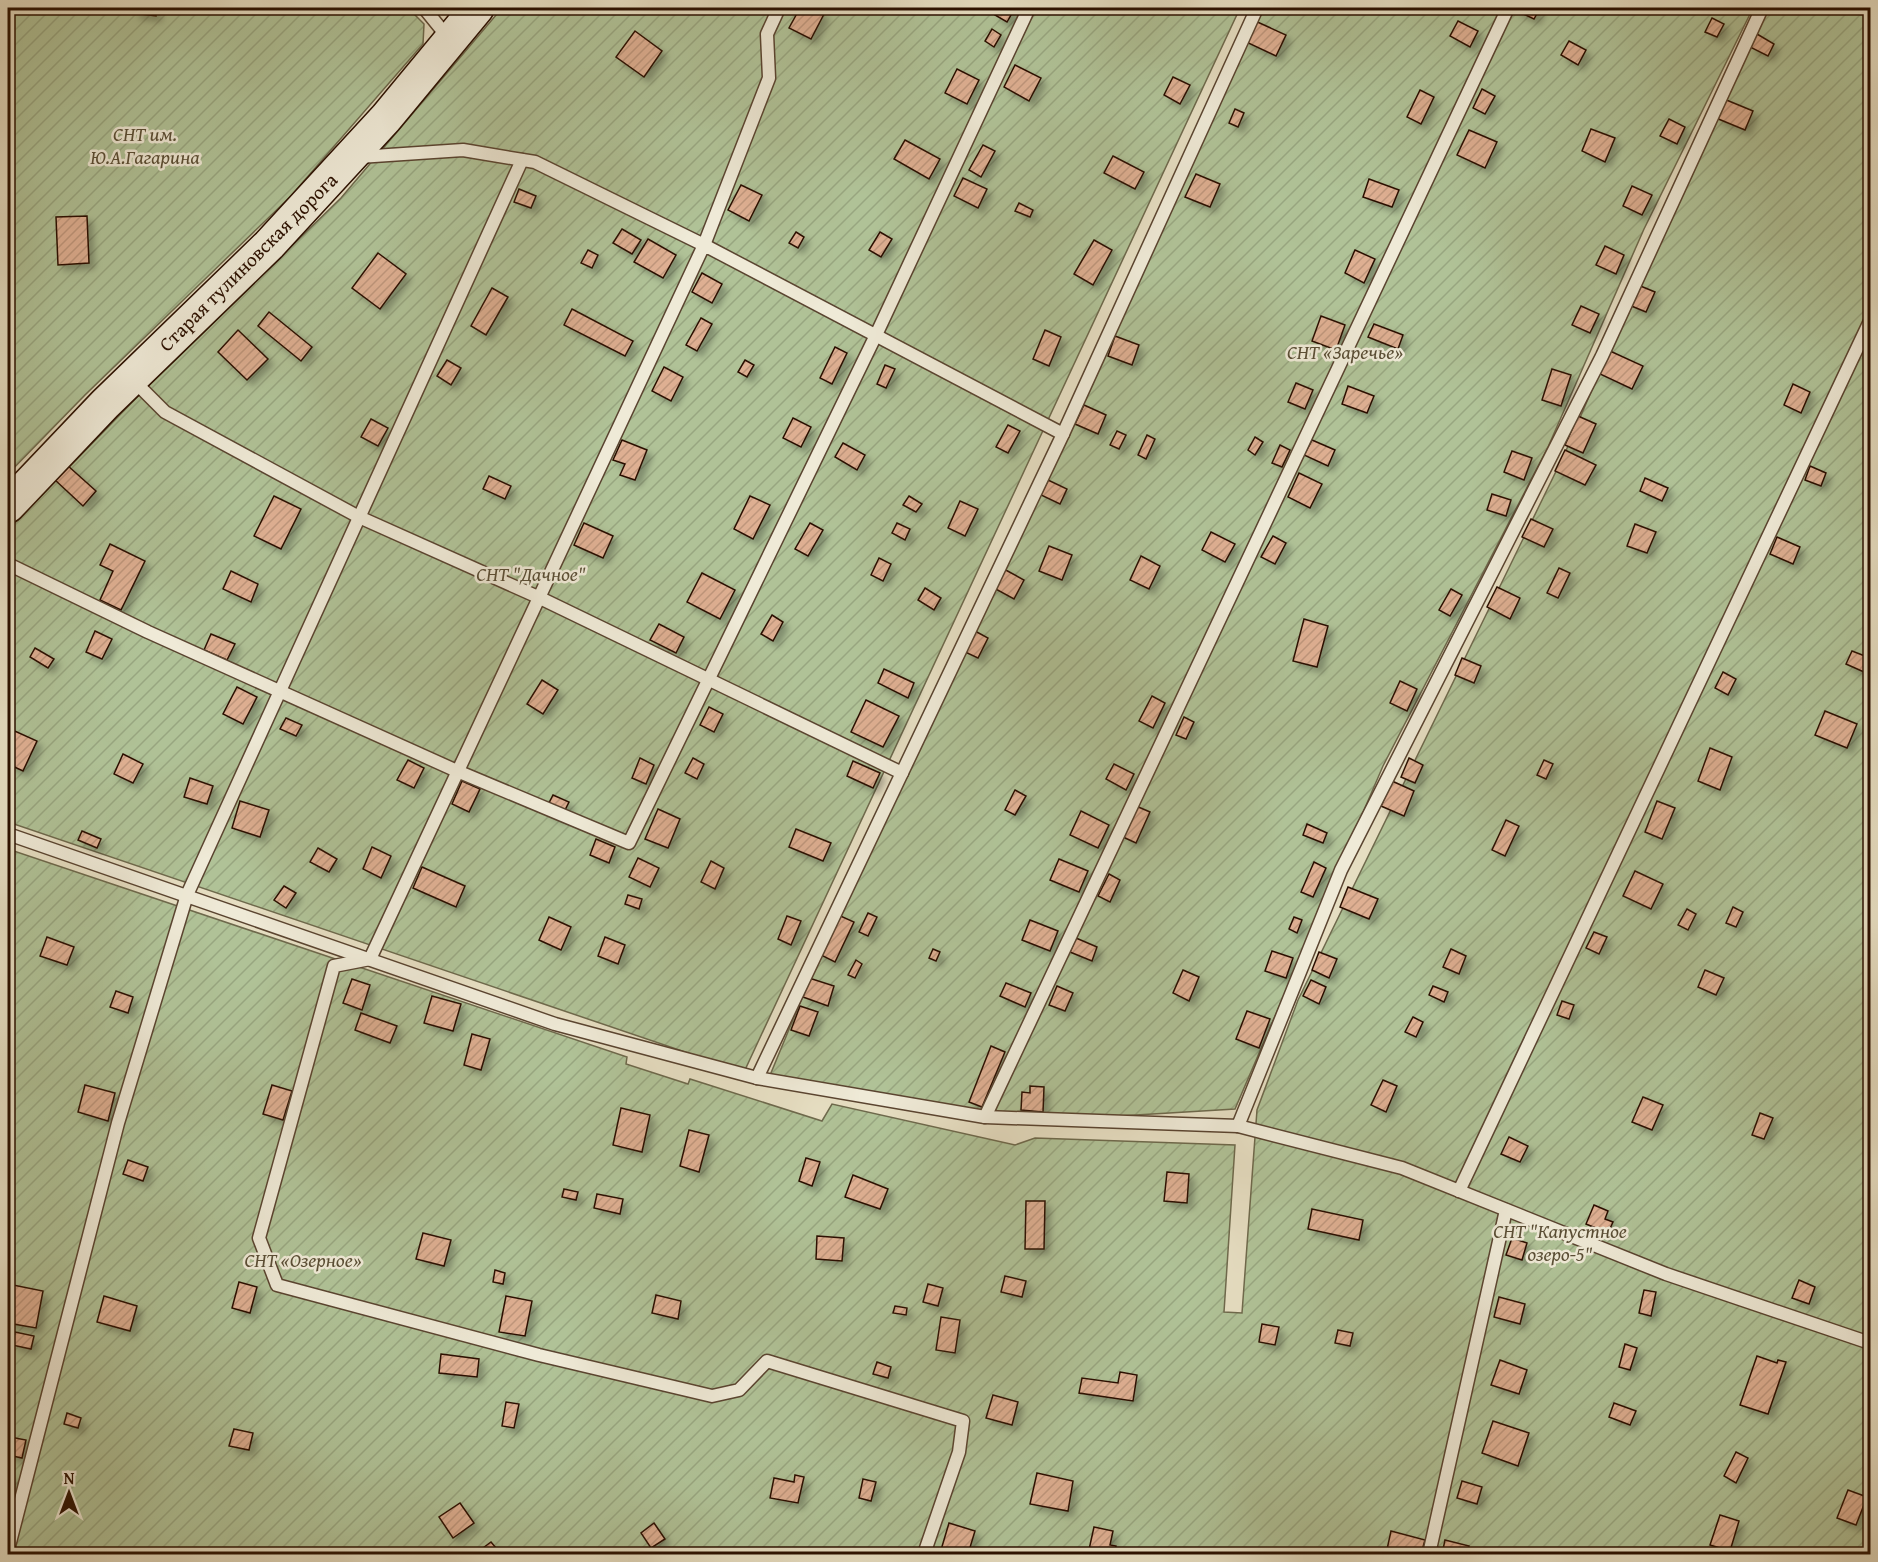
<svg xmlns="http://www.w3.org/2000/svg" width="1878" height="1562" viewBox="0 0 1878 1562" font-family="'Gentium Book Plus',serif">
<defs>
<pattern id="garden-furrows" width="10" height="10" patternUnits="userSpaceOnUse" patternTransform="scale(1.5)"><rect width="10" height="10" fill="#b0c297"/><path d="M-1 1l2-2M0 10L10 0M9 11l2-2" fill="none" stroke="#98a680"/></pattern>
<pattern id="building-hatch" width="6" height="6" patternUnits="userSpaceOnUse" patternTransform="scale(1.5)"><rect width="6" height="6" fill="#deaf92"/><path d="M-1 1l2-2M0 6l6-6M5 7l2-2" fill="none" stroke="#bf967c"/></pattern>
<filter id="shadow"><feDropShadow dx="5.5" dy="5.5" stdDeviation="3" flood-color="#0004"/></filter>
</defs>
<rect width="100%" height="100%" fill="#e6dec2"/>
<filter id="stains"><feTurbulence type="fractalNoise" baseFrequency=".00333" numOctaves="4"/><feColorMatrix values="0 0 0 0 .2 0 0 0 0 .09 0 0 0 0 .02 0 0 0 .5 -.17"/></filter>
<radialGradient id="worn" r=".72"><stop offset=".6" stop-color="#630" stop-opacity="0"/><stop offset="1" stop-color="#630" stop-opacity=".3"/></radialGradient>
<g fill="url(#garden-furrows)" stroke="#6e694c" stroke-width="1.5">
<polygon points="8,8 408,8 424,24 423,44 290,197 85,395 8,474"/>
<polygon points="502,8 1240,8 744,1072 8,822 8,530 144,390 341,198"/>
<polygon points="1260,8 1753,8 1644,229 1548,447 1383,766 1235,1109 1070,1119 999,1114 777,1081 771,1073 846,891"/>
<polygon points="1769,8 1870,8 1870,1554 8,1554 8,849 627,1057 626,1064 688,1084 690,1079 822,1121 832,1104 1015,1145 1035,1138 1235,1145 1224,1312 1242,1313 1257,1110 1298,1000 1565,453 1637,284 1738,68"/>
</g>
<g fill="url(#building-hatch)" stroke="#2b1000" stroke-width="1.5" filter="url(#shadow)">
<polygon points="135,8 156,8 156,16 134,13"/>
<polygon points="800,8 812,8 824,14 811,39 789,28"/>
<polygon points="1000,8 1015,8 1007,22 995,15"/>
<polygon points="1516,8 1540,8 1534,19 1515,10"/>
<polygon points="1712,18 1724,24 1717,37 1705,32"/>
<polygon points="1253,20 1286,35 1276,56 1244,41"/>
<polygon points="1458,21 1478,31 1470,47 1450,36"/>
<polygon points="992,29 1001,35 994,47 985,41"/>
<polygon points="635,31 662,51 644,77 616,57"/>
<polygon points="1757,34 1774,44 1768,56 1750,47"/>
<polygon points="1569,41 1586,50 1578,65 1561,55"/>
<polygon points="1015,65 1041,78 1029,101 1004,87"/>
<polygon points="957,69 979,80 967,104 945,93"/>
<polygon points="1173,77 1190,85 1180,104 1164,95"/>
<polygon points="1482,89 1495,96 1485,114 1473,108"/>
<polygon points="1420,90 1434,97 1421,124 1407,117"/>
<polygon points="1724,99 1753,111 1745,130 1716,118"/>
<polygon points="1235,109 1244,113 1238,127 1229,123"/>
<polygon points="1669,119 1685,127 1677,144 1660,136"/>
<polygon points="1591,129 1615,138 1605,162 1582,151"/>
<polygon points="1469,130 1497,142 1485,168 1457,155"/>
<polygon points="905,140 940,159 929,179 894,159"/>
<polygon points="983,145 995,151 981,177 969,170"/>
<polygon points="1113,156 1144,172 1135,189 1104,173"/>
<polygon points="1196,174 1220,184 1210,207 1185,197"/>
<polygon points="963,178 987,189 978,208 954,196"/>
<polygon points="1369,179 1399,190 1392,207 1363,197"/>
<polygon points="741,185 762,195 749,221 728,210"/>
<polygon points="1632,186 1652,195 1642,215 1623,206"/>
<polygon points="519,189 536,196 531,208 514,202"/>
<polygon points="1019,203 1033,210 1030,217 1015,211"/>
<polygon points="87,216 89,263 58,265 56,217"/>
<polygon points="622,229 641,240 632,254 613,243"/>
<polygon points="796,232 804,237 798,248 789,243"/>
<polygon points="880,232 892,239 881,257 869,250"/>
<polygon points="648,239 676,255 663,278 634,262"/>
<polygon points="1094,240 1112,250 1093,285 1074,274"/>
<polygon points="1605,246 1624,255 1616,274 1596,265"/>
<polygon points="588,250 598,255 592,268 581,263"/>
<polygon points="1355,250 1375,259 1364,283 1345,273"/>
<polygon points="378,253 406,274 380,309 352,288"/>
<polygon points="702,273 722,284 712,303 692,292"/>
<polygon points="1638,285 1655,292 1646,312 1629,305"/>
<polygon points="492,288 508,297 486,335 471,326"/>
<polygon points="1581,306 1599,314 1590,333 1572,325"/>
<polygon points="572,309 633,341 625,356 564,325"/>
<polygon points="269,312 312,347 301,361 258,326"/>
<polygon points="1321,316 1345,325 1336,350 1312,341"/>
<polygon points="701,318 712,324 697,351 686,345"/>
<polygon points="1374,324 1403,335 1398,349 1368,337"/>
<polygon points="238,330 268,359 247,380 218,352"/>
<polygon points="1045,330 1061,337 1049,366 1033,359"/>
<polygon points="1115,336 1139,345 1132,365 1108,356"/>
<polygon points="835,347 847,353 832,384 820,378"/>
<polygon points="1610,351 1643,366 1632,389 1600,374"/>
<polygon points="447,360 461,368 451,385 437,376"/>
<polygon points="745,360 754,365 747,377 738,372"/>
<polygon points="885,365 895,369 886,388 877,384"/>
<polygon points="664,367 683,377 671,401 652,391"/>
<polygon points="1552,369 1571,375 1561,406 1542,400"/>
<polygon points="1296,383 1313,390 1305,409 1288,402"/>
<polygon points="1793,384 1810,392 1801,413 1784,405"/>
<polygon points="1348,386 1374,396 1367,413 1342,404"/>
<polygon points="1084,405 1106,415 1098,434 1075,424"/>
<polygon points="1578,416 1596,424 1583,453 1565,445"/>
<polygon points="793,418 811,427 801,447 783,438"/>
<polygon points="371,419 388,428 378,446 361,437"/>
<polygon points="1008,425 1020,431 1008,453 996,447"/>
<polygon points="1117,431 1126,435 1119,449 1110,445"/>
<polygon points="1147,435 1155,439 1146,459 1138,455"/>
<polygon points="1255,437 1263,442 1255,455 1248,450"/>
<polygon points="622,440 647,450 635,480 620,475 625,464 613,460"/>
<polygon points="1312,440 1335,450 1328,466 1304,455"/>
<polygon points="843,443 865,455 857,470 835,457"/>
<polygon points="1280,445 1290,450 1282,467 1272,463"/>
<polygon points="1565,450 1596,465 1585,485 1555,471"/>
<polygon points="1512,451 1532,458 1524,480 1504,472"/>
<polygon points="67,465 96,491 83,506 54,479"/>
<polygon points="1810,466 1826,473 1821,486 1805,480"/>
<polygon points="1299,473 1322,484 1310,508 1288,497"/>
<polygon points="489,476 511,486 505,499 483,489"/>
<polygon points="1645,478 1668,488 1662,501 1640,491"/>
<polygon points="1048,480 1067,489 1060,504 1041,495"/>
<polygon points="1492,494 1511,500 1506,516 1487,510"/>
<polygon points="274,496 301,509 281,549 254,536"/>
<polygon points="750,496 770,505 753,539 734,529"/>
<polygon points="909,496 922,504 916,512 903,505"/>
<polygon points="960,501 978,509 965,536 948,528"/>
<polygon points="1531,519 1553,529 1544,547 1522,537"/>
<polygon points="584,523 613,536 603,558 574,545"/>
<polygon points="810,523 823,530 808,556 795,549"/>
<polygon points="897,523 910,529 905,540 892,533"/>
<polygon points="1635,524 1656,532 1647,553 1627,546"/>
<polygon points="1211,532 1235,544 1225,562 1202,550"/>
<polygon points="1273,536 1286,543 1275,564 1261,557"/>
<polygon points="1777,537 1800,547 1793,564 1770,554"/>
<polygon points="110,544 145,561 121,610 100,600 113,571 100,565"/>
<polygon points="1049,546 1072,555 1062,580 1039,571"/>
<polygon points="1141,556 1160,566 1149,589 1130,580"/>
<polygon points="879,558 891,564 883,581 871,575"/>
<polygon points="1002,568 1024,580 1014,599 992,587"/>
<polygon points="1559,568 1570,573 1558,598 1547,593"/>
<polygon points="231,571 258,584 251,602 223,589"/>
<polygon points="702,573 735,590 720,619 687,602"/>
<polygon points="1497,587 1520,598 1510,619 1487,607"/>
<polygon points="925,588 941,598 934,610 918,600"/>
<polygon points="1451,589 1462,595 1450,616 1439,610"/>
<polygon points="772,615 783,622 773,641 761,634"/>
<polygon points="1304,619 1328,626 1317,667 1293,661"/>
<polygon points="659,624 684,637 676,653 650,640"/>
<polygon points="95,631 112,639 102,659 86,652"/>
<polygon points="975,631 988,638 978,658 965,652"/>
<polygon points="211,634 235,644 227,660 204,650"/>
<polygon points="35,648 54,659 48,668 30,657"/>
<polygon points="1852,651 1870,658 1864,672 1846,664"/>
<polygon points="1462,658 1481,666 1474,683 1455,675"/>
<polygon points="884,669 914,683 908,698 878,683"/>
<polygon points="1723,672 1736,679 1728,695 1715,688"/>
<polygon points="542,680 558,690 543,714 527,704"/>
<polygon points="1400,681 1417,689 1407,711 1390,703"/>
<polygon points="237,687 257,697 243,724 223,714"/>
<polygon points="1152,696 1165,703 1153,728 1139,721"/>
<polygon points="866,700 899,716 883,747 851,732"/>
<polygon points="709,707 723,714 714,732 700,725"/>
<polygon points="1825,711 1857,724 1847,748 1815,735"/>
<polygon points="1184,717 1194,722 1186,739 1176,735"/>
<polygon points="286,718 302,725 296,736 280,729"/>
<polygon points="8,728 37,741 23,771 8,764"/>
<polygon points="1710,748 1732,757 1720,790 1698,781"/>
<polygon points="123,754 143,764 133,783 114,774"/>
<polygon points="640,758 654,765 646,784 632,778"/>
<polygon points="693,758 704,764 697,779 685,773"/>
<polygon points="1409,758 1423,765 1415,783 1401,777"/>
<polygon points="408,760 424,768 414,788 397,780"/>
<polygon points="1544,760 1553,764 1546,779 1537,775"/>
<polygon points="853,761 880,773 873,788 847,776"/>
<polygon points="1114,764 1134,774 1126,790 1106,779"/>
<polygon points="190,778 213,786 207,804 184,797"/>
<polygon points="462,781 480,789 469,812 452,804"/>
<polygon points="1392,781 1414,791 1404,816 1381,806"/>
<polygon points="1015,790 1026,796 1015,815 1005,810"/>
<polygon points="553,795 569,802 561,818 545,811"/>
<polygon points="240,801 269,810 260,837 232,828"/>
<polygon points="1657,801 1675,808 1662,839 1645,832"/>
<polygon points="1136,806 1150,812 1136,843 1123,837"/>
<polygon points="658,809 680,819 668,848 645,839"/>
<polygon points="1081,811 1109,825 1098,848 1070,835"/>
<polygon points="1506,820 1519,826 1505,856 1492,850"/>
<polygon points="1307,824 1327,833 1323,843 1303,835"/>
<polygon points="796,829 831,843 823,861 789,847"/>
<polygon points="82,831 101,839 97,848 78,840"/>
<polygon points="596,839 615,847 609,863 590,855"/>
<polygon points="372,847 391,856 381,878 363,869"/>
<polygon points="318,848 337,859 329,872 310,862"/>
<polygon points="638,858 659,868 650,887 629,877"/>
<polygon points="1059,859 1088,871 1079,892 1050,880"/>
<polygon points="711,861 724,868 715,889 701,882"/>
<polygon points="1314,862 1326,868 1313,897 1301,892"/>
<polygon points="422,867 465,886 456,907 413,888"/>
<polygon points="1635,871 1663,884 1651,909 1623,896"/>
<polygon points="1109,874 1120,880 1110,902 1098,896"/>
<polygon points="284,886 296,893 286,908 274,900"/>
<polygon points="1348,887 1378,899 1369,919 1340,907"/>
<polygon points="628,895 642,899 639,909 625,904"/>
<polygon points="1733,907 1743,912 1736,927 1726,923"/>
<polygon points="1687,909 1696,914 1688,930 1678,925"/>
<polygon points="868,913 877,917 868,936 859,932"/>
<polygon points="836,914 854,922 835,962 817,953"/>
<polygon points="787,916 801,921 791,945 778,939"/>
<polygon points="549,917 571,927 561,950 539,940"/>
<polygon points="1294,917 1302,920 1297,933 1289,929"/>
<polygon points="1030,920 1058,931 1050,951 1022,940"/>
<polygon points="1594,932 1607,937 1599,954 1586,948"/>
<polygon points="47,937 74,947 67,965 40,956"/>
<polygon points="605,937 625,945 618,964 598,956"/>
<polygon points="1076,938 1097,947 1092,961 1070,952"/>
<polygon points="933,949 940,952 936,961 929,958"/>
<polygon points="1451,949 1466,956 1459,974 1443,967"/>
<polygon points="1272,951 1293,958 1286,978 1265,971"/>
<polygon points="1319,952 1337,959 1329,978 1312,970"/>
<polygon points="856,960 862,964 855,978 848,975"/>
<polygon points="1183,970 1199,977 1189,1001 1173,993"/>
<polygon points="1705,970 1724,978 1716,995 1698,987"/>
<polygon points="809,978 834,986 828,1006 803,997"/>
<polygon points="352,979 370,985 362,1010 343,1003"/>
<polygon points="1311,980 1326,987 1319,1004 1303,996"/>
<polygon points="1006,983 1031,993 1025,1007 1000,996"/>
<polygon points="1057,986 1073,993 1065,1011 1049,1005"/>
<polygon points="1433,986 1448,992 1444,1002 1429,995"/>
<polygon points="116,991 133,997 128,1013 110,1007"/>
<polygon points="432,996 461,1004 453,1031 424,1023"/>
<polygon points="1562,1001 1574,1005 1569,1019 1557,1015"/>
<polygon points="800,1006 818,1012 809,1036 791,1030"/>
<polygon points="1247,1011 1270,1019 1259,1048 1236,1039"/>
<polygon points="361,1013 397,1026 390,1043 355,1030"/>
<polygon points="1413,1017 1423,1022 1416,1037 1405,1032"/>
<polygon points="472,1034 490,1039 481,1070 464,1065"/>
<polygon points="991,1046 1005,1052 982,1107 969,1102"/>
<polygon points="1383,1080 1397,1086 1386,1112 1371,1105"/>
<polygon points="85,1085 115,1093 108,1121 78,1112"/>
<polygon points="272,1085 292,1091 283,1120 263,1114"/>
<polygon points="1030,1086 1044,1087 1043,1112 1021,1110 1022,1092 1030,1093"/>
<polygon points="1643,1097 1663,1105 1652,1130 1632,1122"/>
<polygon points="621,1108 650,1115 642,1152 613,1145"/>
<polygon points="1760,1113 1773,1118 1764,1139 1752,1135"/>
<polygon points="689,1130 709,1135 699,1172 680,1166"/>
<polygon points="1509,1137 1528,1146 1520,1162 1501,1154"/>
<polygon points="806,1158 820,1162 812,1186 799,1181"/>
<polygon points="128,1160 148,1167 143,1181 123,1174"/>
<polygon points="1167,1172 1189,1174 1187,1203 1164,1201"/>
<polygon points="853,1175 888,1189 880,1209 845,1197"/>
<polygon points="564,1189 578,1192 576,1200 562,1197"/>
<polygon points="597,1194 623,1199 620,1214 594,1208"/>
<polygon points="1026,1201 1045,1201 1044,1249 1025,1249"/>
<polygon points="1594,1205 1608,1211 1605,1219 1613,1222 1608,1233 1586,1224"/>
<polygon points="1312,1209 1363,1220 1359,1240 1308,1229"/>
<polygon points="423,1233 451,1240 444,1266 416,1259"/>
<polygon points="817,1236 844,1238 842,1261 816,1259"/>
<polygon points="1512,1238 1527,1243 1522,1260 1506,1255"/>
<polygon points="495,1270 505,1273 503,1284 493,1282"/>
<polygon points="1005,1276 1026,1281 1022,1297 1001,1292"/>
<polygon points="1799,1280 1815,1287 1809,1304 1792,1298"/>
<polygon points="239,1282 257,1287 250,1313 232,1308"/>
<polygon points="8,1284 43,1291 36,1328 8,1323"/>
<polygon points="928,1284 943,1288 938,1306 923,1302"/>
<polygon points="1644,1290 1656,1292 1651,1316 1639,1313"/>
<polygon points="656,1295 681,1301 678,1319 652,1313"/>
<polygon points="104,1296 137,1306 130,1331 97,1322"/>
<polygon points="506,1296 532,1301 525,1336 499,1332"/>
<polygon points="1499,1297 1525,1304 1520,1324 1494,1317"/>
<polygon points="895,1306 907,1308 906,1315 893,1313"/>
<polygon points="941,1317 960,1320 955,1353 936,1350"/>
<polygon points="1262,1324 1279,1327 1275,1345 1259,1342"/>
<polygon points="1338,1330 1353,1333 1350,1346 1335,1343"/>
<polygon points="15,1332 34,1336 31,1349 12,1345"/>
<polygon points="1625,1344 1637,1348 1630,1370 1619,1367"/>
<polygon points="441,1354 479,1359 477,1377 439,1373"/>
<polygon points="1757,1356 1777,1363 1778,1360 1786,1362 1768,1414 1740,1405"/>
<polygon points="1500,1360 1527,1370 1519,1394 1491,1385"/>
<polygon points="877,1362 891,1367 888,1378 873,1374"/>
<polygon points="1120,1372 1137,1375 1133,1401 1079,1393 1082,1378 1118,1383"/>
<polygon points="993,1395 1018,1402 1012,1425 986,1418"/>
<polygon points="506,1402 519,1404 514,1428 502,1426"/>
<polygon points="1614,1403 1636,1411 1630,1425 1609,1417"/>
<polygon points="67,1413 81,1418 78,1428 64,1424"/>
<polygon points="1493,1421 1529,1433 1518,1466 1482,1453"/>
<polygon points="234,1429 253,1433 249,1450 229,1446"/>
<polygon points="10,1437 26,1440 22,1458 8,1455"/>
<polygon points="1736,1452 1748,1458 1736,1483 1724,1476"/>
<polygon points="1037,1473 1073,1481 1068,1511 1030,1504"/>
<polygon points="8,1475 14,1476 11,1494 8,1493"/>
<polygon points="795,1475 804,1477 798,1503 770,1498 774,1478 794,1482"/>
<polygon points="863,1479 876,1482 871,1501 859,1498"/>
<polygon points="1462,1481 1482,1487 1477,1504 1457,1498"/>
<polygon points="1848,1490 1867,1497 1856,1525 1837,1518"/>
<polygon points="460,1503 474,1523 453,1538 439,1517"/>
<polygon points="1720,1515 1739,1521 1730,1551 1710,1545"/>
<polygon points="654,1523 665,1539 651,1548 641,1533"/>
<polygon points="949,1523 975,1531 968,1554 941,1550"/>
<polygon points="1094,1527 1113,1531 1110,1545 1116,1546 1114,1554 1088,1554"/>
<polygon points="1391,1531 1425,1540 1421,1554 1386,1554"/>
<polygon points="1445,1540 1469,1546 1466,1554 1442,1554"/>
<polygon points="491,1542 501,1554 475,1554"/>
</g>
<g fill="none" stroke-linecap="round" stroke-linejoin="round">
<g stroke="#5a4430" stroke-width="15">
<g id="lane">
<polyline points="424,8 450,40"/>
<polyline points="359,157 463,150 535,162 704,245 769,78 767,34 779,8"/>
<polyline points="132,379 165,412 359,517 538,597 902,773"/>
<polyline points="8,564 148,632 457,771 629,843 876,335 1029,8"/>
<polyline points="8,834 555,1024 757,1078 985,1117 1238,1126 1402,1168 1666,1274 1870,1343"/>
<polyline points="757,1078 1063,434 1257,8"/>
<polyline points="985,1117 1508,8"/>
<polyline points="1238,1126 1341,870 1602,356 1762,8"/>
<polyline points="1459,1191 1870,321"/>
<polyline points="8,1550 118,1123 187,895 522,160"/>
<polyline points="924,1554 959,1452 963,1421 767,1361 739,1390 712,1396 539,1355 277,1285 259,1238 334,966 370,959 704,245 1063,434"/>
<polyline points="1429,1554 1506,1210"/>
</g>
</g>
<g stroke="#2b1000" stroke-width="36">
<polyline id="secondary" points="8,506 105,404 269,245 386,118 477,8"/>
</g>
<use href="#lane" stroke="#efead7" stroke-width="12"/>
<use href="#secondary" stroke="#efead7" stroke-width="33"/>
</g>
<g text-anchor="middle" stroke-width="5" stroke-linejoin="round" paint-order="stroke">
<g font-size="20" font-style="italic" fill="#5a4e35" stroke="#efead7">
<text x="145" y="141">СНТ им.<tspan x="145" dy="23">Ю.А.Гагарина</tspan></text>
<text x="1345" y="359">СНТ «Заречье»</text>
<text x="531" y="581">СНТ "Дачное"</text>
<text x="1560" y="1238">СНТ "Капустное<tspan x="1560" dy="23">озеро-5"</tspan></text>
<text x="303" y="1267">СНТ «Озерное»</text>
</g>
<g font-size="20" fill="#2b1000" stroke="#efead7">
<text transform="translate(248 262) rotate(-45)" y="7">Старая тулиновская дорога</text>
</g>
</g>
<rect width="1878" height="1562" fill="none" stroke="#e6dec2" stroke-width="30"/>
<rect x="9" y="9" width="1860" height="1544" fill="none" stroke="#2b1000" stroke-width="3"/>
<rect x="15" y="15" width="1848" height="1532" fill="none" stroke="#2b1000" stroke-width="1.5"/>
<g transform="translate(69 1493)" stroke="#efead7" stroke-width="4.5" paint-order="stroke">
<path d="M0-4.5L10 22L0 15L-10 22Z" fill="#2b1000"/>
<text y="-9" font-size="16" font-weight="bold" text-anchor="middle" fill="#2b1000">N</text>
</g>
<rect width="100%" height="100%" filter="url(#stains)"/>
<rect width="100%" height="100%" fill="url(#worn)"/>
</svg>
